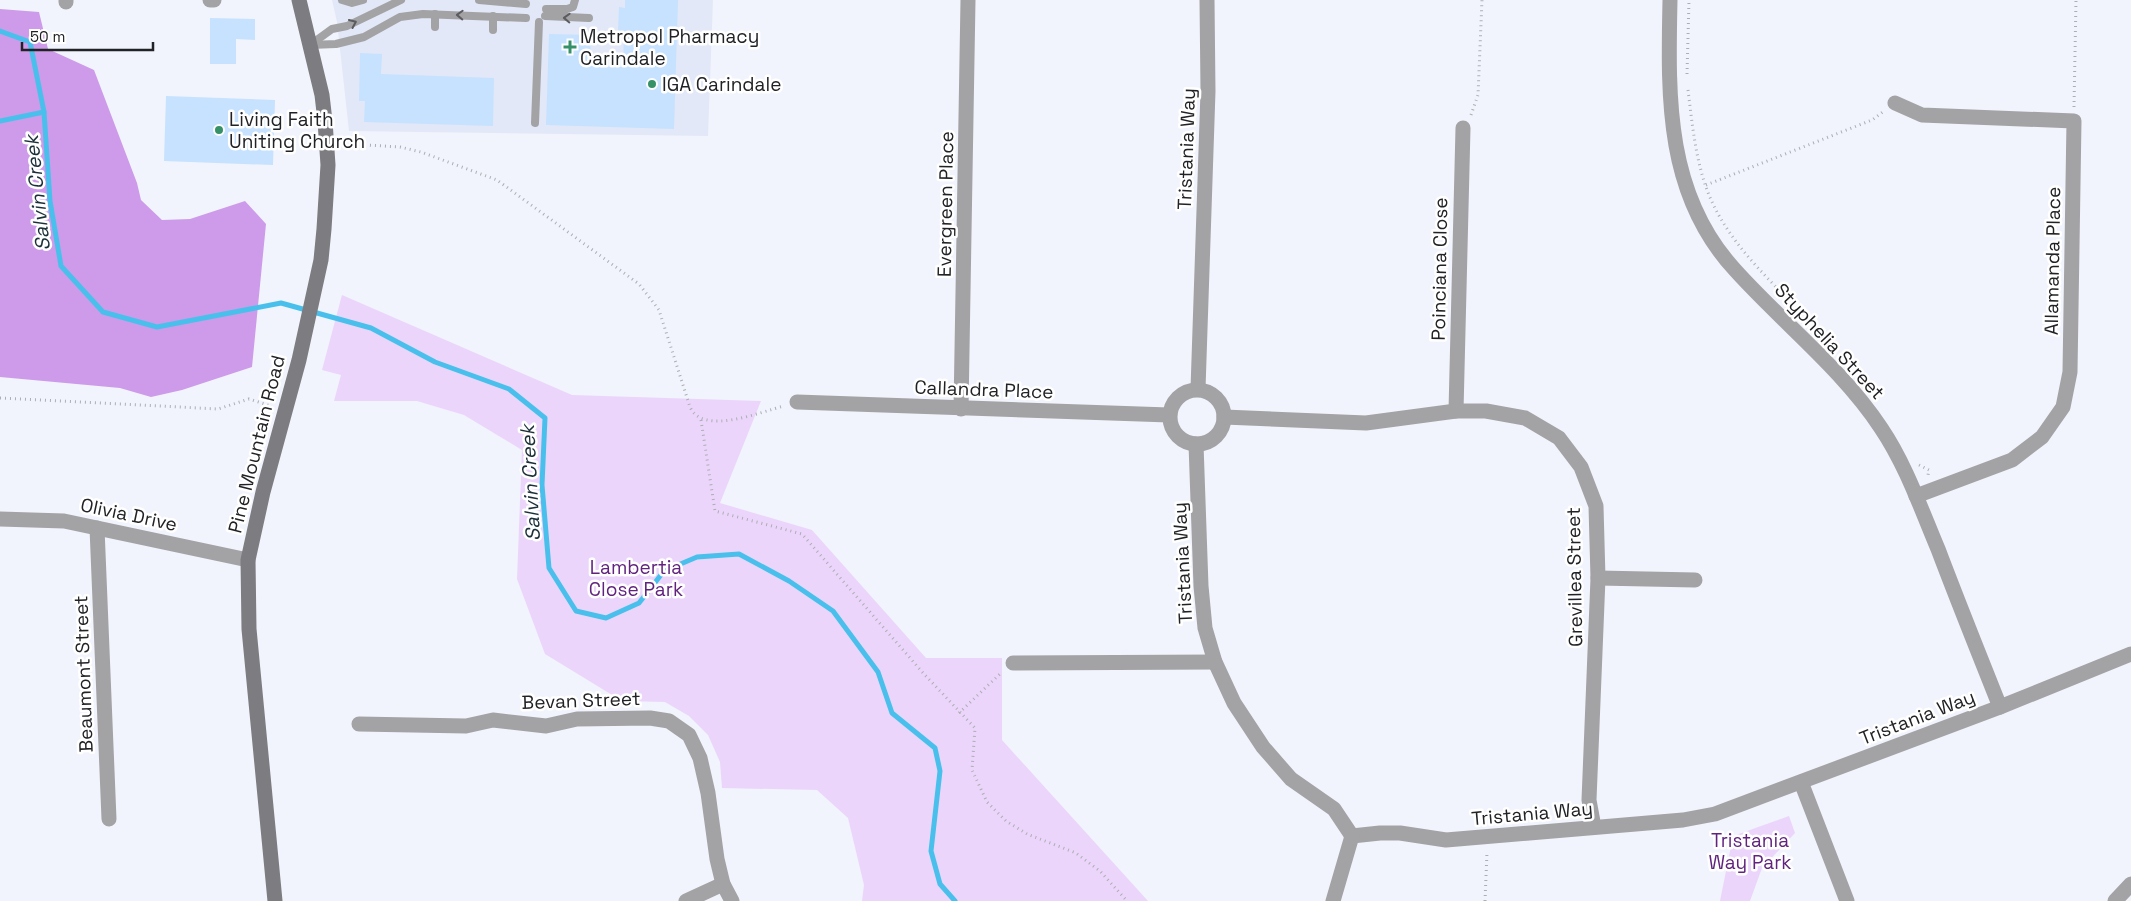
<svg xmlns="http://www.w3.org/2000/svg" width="2131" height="901" viewBox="0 0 2131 901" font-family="'Space Grotesk',sans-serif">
<rect width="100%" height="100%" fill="#f1f4fc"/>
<polygon fill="#e2e8f7" points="332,0 713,0 708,136 349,131 337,22"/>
<g fill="#ecd5fb">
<polygon points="342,295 572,395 761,401 720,503 812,530 926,658 1002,658 1002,740 1148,901 862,901 864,885 848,818 817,790 722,788 720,762 708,735 689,716 665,702 622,701 545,654 517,579 522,450 464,415 417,401 334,401 341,375 322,370"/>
<polygon points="1789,816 1795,833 1762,868 1750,901 1720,901 1733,836"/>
</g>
<polygon fill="#cd9be9" points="0,9 39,12 48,49 94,70 137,183 141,200 162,220 190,219 245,201 266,224 252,367 182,390 151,397 120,388 0,377"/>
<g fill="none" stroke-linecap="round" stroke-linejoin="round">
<g stroke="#49c0eb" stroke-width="5">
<polyline points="0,31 30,42 44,112 50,201 61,266 103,312 157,327 281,303 371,328 435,362 509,389 545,418 542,485 549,568 576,611 606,618 639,603 664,571 697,557 739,554 789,581 833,611 878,672 892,713 935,748 940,771 931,851 940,884 955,901"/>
<polyline points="0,121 44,112"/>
</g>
</g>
<g fill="#c6e2fe">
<polygon points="625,0 678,0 674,129 546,125 549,34 591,35 590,66 623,67 624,33 618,32 619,7 625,8"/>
<polygon points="210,18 255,19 255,40 236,39 236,64 210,64"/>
<polygon points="360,53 382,54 381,74 494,78 493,126 364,122 365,101 359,101"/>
<polygon points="166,96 275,100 273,165 164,161"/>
</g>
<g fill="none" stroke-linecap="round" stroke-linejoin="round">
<g stroke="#acaeb4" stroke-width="3" stroke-dasharray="1 4" stroke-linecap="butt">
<polyline points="1687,74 1689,0"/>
<path d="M 1688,90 C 1692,122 1695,154 1705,184 C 1721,234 1763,274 1799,310"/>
<polyline points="2074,107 2076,0"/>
<polyline points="1471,115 1478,95 1482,0"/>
<path d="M 350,144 L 400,147 L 421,152 L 497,180 L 639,284 L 659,310 L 690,407 C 703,436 760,412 784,406"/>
<polyline points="1706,185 1872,120 1884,111"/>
<polyline points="1846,356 1865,375 1873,387"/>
<polyline points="0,398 218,409 249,399 271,406"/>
<polyline points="701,420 715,511 802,534 924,674 975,728 972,770 987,802 1006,821 1027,834 1076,853 1100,871 1127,901"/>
<polyline points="1919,465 1929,470 1928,475"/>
<polyline points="959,713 1002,672"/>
<polyline points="1485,901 1487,852"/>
</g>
<g stroke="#a3a3a6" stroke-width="8">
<polyline points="342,0 352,3 363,0"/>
<polyline points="479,0 526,4"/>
<polyline points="546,9 567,9 573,7 575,0"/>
<polyline points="493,16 493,30"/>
<polyline points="545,16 589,18"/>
<polyline points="435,27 435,14"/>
<polyline points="310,45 336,44 364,37 400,17 423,14 526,18"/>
<polyline points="310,45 332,29 347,26 401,0"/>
<polyline points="535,123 539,22"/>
</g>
<g stroke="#a3a3a6" stroke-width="15">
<polyline points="66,0 66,2"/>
<polyline points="210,0 214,0"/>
<path d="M 1670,0 C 1668,97 1665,195 1736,271 C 1784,324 1842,369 1881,428 C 1906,465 1921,509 1938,549 C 1958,602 1979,654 2000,707"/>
<polyline points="1895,103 1922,115 2074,121 2070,372 2063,407 2042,437 2012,460 1916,496"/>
<polyline points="1198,389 1208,91 1207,0"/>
<circle cx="1197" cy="417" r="27"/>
<polyline points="797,402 1169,415"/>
<polyline points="961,409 968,0"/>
<polyline points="1456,411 1463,128"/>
<polyline points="1224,417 1366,423 1456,411 1486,411 1525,418 1559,438 1581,467 1596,506 1598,578 1589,800 1594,827"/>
<polyline points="1196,444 1201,586 1205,628 1215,662 1234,703 1263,747 1291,779 1334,809 1352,836 1380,833 1400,833 1446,840 1683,820 1715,814 2000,707 2131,654"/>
<polyline points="0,519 64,521 248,560"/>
<polyline points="97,528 109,819"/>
<polyline points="1598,578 1695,580"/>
<polyline points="1013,663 1215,662"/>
<polyline points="359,724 466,726 493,720 546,726 577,719 650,718 669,721 689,735 700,758 708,793 717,859 723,884 732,901"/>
<polyline points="1801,782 1847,901"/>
<polyline points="686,901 723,884"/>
<polyline points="1333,901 1352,836"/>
<polyline points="2115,901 2131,884"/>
</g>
<polyline stroke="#7c7c81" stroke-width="15" points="275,901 249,629 248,560 263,492 299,360 321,260 324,229 328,165 325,121 322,95 299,0"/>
</g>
<defs><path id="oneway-chevron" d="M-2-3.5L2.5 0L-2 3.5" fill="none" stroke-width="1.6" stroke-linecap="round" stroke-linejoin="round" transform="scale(1.25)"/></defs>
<g stroke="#5c5c5f">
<use href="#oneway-chevron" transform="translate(460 15) rotate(-178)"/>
<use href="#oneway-chevron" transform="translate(567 18) rotate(-178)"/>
<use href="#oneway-chevron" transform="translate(353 23) rotate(-24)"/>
</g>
<g fill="#349168" stroke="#fff" stroke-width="2">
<path d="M567.5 39.5h5v5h5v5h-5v5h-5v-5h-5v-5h5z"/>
<circle cx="652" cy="84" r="5"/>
<circle cx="219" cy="130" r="5"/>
</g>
<g text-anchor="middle" stroke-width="5" stroke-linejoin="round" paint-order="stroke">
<g font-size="19" fill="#212225" stroke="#fff" text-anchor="start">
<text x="580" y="43">Metropol Pharmacy<tspan x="580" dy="22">Carindale</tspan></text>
<text x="662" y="91">IGA Carindale</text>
<text x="229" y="126">Living Faith<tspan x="229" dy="22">Uniting Church</tspan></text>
</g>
<g font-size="19" fill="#212225" stroke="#fff">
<text transform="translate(1186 149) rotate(-88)" y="7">Tristania Way</text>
<text transform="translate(945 204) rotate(-89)" y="7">Evergreen Place</text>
<text transform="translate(2052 261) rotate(-89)" y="7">Allamanda Place</text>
<text transform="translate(1439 269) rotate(-89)" y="7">Poinciana Close</text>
<text transform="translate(1830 341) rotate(47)" y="7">Styphelia Street</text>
<text transform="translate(984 389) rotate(2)" y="7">Callandra Place</text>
<text transform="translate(256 444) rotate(-76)" y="7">Pine Mountain Road</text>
<text transform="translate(129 514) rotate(12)" y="7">Olivia Drive</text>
<text transform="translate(1182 563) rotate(-93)" y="7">Tristania Way</text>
<text transform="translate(1574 577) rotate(-91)" y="7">Grevillea Street</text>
<text transform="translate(83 674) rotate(-92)" y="7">Beaumont Street</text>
<text transform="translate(581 700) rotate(-2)" y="7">Bevan Street</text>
<text transform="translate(1917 717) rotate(-21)" y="7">Tristania Way</text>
<text transform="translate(1532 813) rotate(-5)" y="7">Tristania Way</text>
</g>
<g font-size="19" fill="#61237e" stroke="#fff">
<text x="636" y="574">Lambertia<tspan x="636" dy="22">Close Park</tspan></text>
<text x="1750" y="847">Tristania<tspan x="1750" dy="22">Way Park</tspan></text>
</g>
<g font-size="20" font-style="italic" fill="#1b2f38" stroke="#fff">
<text transform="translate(37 193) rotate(-96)" y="7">Salvin Creek</text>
<text transform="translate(530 483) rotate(-93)" y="7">Salvin Creek</text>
</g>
</g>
<path d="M22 42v8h131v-8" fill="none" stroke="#212225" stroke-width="2.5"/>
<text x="30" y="42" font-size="15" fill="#212225" stroke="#ffffff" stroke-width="4" paint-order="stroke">50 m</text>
</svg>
